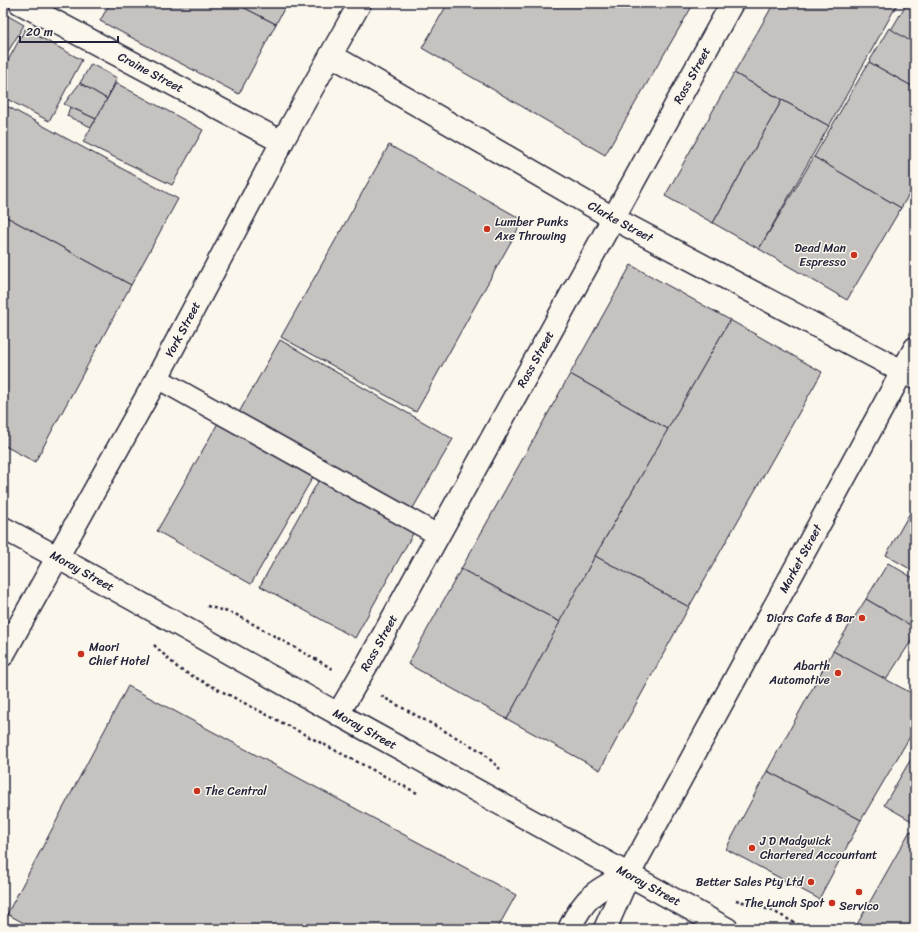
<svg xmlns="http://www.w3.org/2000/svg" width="918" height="932" viewBox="0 0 918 932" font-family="Sriracha,sans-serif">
<rect width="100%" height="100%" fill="#fbf7ec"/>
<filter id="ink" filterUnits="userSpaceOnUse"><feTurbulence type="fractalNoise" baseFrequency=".025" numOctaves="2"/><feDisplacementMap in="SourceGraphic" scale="8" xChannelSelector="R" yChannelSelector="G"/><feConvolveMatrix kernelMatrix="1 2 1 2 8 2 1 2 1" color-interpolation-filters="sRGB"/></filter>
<g filter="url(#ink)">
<g fill="#c6c2c0" stroke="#22223b">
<polygon points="110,3 235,3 276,24 239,94 100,21"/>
<polygon points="235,3 287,3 276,24"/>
<polygon points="448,3 694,3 605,155 422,48"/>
<polygon points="774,3 898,3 829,126 734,73"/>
<polygon points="907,3 915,3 915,44 891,30"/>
<polygon points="3,13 24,25 3,60"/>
<polygon points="889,28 915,44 915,88 869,62"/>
<polygon points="25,29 82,60 49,121 3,97 3,70"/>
<polygon points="869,62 915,88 915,184 901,208 814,157"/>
<polygon points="91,64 117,78 107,99 80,83"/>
<polygon points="734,73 782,100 713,223 665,196"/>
<polygon points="80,83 107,99 96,119 64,104"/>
<polygon points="116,83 203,130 172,185 83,142"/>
<polygon points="782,100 829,126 759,249 713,223"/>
<polygon points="3,104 178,199 131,285 3,215"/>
<polygon points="70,107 96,119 91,127 67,116"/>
<polygon points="389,145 523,220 416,412 281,337"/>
<polygon points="814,157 901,208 847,300 759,249"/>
<polygon points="3,215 131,285 35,462 3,445"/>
<polygon points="631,265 730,320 668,429 570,374"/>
<polygon points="730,320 822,372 689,607 595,556"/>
<polygon points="280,340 453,439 409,515 237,416"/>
<polygon points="570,374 668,429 595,556 560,622 461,569"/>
<polygon points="218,423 313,477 251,584 157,531"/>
<polygon points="320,478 415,530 355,638 260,586"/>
<polygon points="915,504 915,572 886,555"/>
<polygon points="595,556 689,607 600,770 507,719"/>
<polygon points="888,563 915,579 915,628 866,599"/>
<polygon points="461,569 560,622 507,719 408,664"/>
<polygon points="866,599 915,628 915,635 886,680 833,651"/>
<polygon points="833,651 915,695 915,728 861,820 767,771"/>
<polygon points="128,686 516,895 497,929 35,929 7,914"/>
<polygon points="915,752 915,823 884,805"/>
<polygon points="767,771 861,820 819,899 726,849"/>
<polygon points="910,831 915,833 915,929 857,929 855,928"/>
</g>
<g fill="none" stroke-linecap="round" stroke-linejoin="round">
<g stroke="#22223b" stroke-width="23">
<polyline id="lane" points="157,378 438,535"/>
</g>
<g stroke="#22223b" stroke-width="25">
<g id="street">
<path id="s1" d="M 20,3 L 282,142"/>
<path id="s2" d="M 331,55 L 613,218 L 915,378"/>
<path id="s3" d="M 3,655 L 157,378 L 282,142 L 360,3"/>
<path id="s4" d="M 338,714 L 369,661 L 732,3"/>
<path d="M 569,929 C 585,896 597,889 629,874"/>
<path id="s5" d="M 605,929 L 629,874 L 915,348"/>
</g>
</g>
<g stroke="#22223b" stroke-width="25">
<g id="secondary">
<path id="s6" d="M 3,528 C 116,588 226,652 338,714 C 467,786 598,857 727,929"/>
</g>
</g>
<g stroke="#22223b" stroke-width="2.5" stroke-dasharray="3 3" stroke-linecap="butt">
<polyline points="207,606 235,614 333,669"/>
<polyline points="154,645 179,669 419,794"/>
<polyline points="381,696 481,751 500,769"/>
<polyline points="736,900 773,911 806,929"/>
</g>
<use href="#lane" stroke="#fbf7ec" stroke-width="20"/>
<use href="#street" stroke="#fbf7ec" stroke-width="22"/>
<use href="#secondary" stroke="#fbf7ec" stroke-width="22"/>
</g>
</g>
<g fill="#c8321e" stroke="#fbf7ec" stroke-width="1.5">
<circle cx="487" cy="229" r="4"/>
<circle cx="854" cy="255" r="4"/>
<circle cx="862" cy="618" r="4"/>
<circle cx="81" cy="654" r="4"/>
<circle cx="838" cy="673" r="4"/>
<circle cx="197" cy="791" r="4"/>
<circle cx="752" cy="848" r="4"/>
<circle cx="811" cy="882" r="4"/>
<circle cx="859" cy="892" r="4"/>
<circle cx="832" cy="903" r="4"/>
</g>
<g text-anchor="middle" stroke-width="3" stroke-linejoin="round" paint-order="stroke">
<g font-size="12" fill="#22223b" stroke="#fbf7ec">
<text dy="4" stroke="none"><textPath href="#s1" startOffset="148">Craine Street</textPath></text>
<text dy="4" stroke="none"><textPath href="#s4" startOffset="730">Ross Street</textPath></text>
<text dy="4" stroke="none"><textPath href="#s2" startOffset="334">Clarke Street</textPath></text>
<text dy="4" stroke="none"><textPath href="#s3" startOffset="372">York Street</textPath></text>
<text dy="4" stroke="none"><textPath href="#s4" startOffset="406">Ross Street</textPath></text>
<text dy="4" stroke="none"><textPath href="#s5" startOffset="419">Market Street</textPath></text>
<text dy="4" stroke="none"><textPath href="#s6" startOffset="90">Moray Street</textPath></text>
<text dy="4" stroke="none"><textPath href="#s4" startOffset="82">Ross Street</textPath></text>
<text dy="4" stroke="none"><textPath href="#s6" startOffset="414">Moray Street</textPath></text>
<text dy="4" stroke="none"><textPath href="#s6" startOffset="738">Moray Street</textPath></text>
</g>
<g font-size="12" fill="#22223b" stroke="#fbf7ec" text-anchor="end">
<text x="495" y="226" text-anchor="start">Lumber Punks<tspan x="495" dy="14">Axe Throwing</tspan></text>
<text x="846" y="252">Dead Man<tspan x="846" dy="14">Espresso</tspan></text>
<text x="854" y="622">Diors Cafe &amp; Bar</text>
<text x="89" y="651" text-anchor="start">Maori<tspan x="89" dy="14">Chief Hotel</tspan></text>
<text x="830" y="670">Abarth<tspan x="830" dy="14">Automotive</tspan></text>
<text x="205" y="795" text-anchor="start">The Central</text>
<text x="760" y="845" text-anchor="start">J D Madgwick<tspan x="760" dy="14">Chartered Accountant</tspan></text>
<text x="803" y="886">Better Sales Pty Ltd</text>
<text x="824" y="907">The Lunch Spot</text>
<text x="859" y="910" text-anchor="middle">Servico</text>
</g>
</g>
<rect width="918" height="932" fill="none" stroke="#fbf7ec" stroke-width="16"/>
<rect x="8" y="8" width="902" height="916" fill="none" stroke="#22223b" stroke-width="1.5" filter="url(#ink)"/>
<path d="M20 36v6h98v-6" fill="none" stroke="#22223b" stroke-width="2"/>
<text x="26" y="36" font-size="12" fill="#22223b" stroke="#fbf7ec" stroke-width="3" paint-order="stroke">20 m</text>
</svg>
